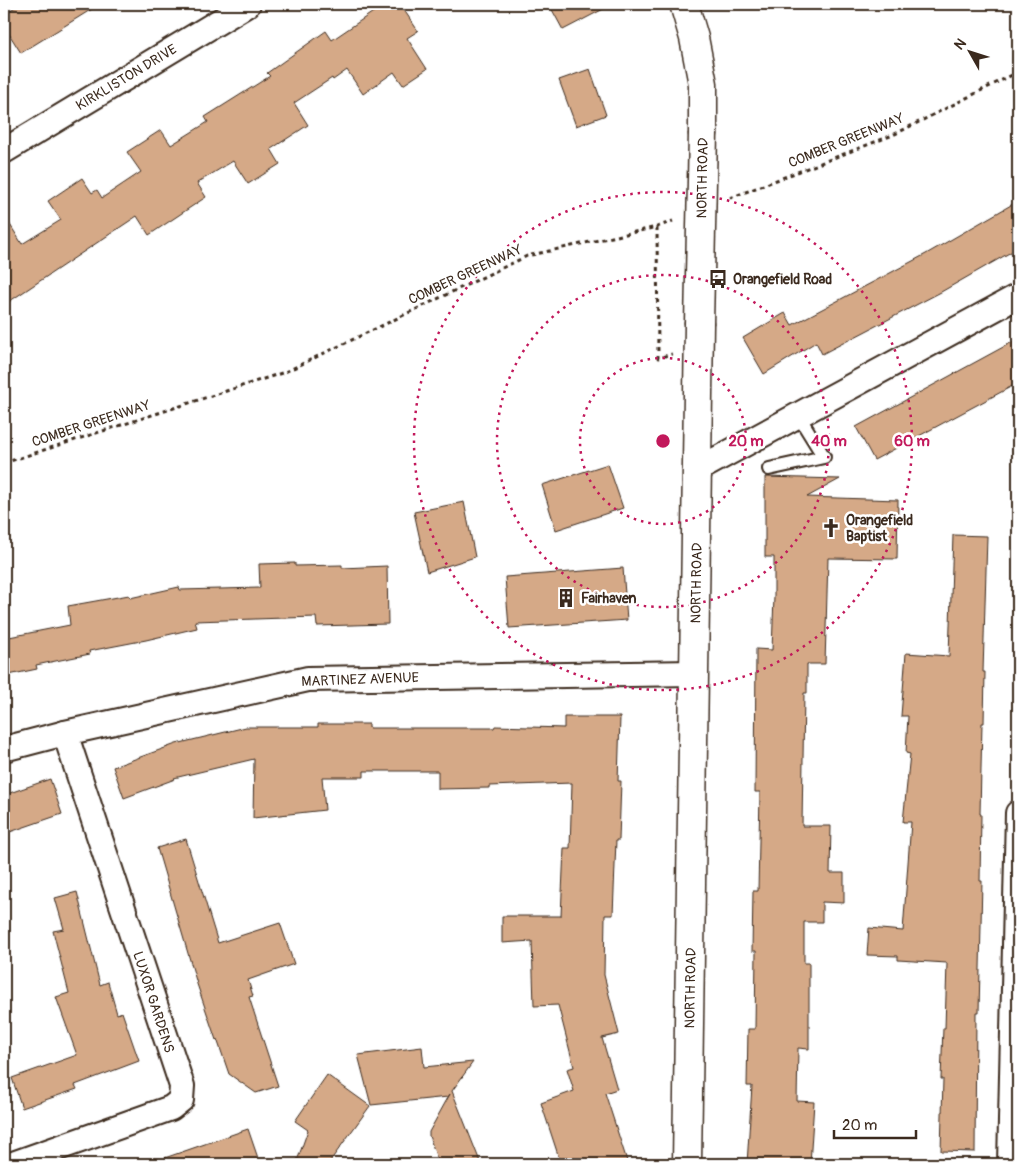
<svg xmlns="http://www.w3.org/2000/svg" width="1022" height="1168" viewBox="0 0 1022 1168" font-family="Pangolin,sans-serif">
<rect width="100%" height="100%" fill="#fff"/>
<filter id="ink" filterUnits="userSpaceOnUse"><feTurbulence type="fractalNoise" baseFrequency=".02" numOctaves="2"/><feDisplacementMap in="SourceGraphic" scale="10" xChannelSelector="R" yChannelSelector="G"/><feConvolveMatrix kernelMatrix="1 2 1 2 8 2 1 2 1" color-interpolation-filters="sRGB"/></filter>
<g filter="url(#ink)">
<g fill="#d5a987" stroke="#3b2a1e">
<polygon points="20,4 100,4 21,53 4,26 4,14"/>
<polygon points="385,4 400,4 418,31 407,38 427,69 403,85 394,72 363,94 347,70 333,80 332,78 294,103 308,125 271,149 280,164 248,184 233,161 197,183 206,197 149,235 137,216 4,305 4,215 22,244 61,220 48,201 82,178 92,193 97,190 102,198 141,172 127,152 161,130 171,145 208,122 205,117 270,76 267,73 326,31 332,40"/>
<polygon points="549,4 613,4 563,30"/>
<polygon points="590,69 606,115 576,126 559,80"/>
<polygon points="1018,201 1018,248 941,292 822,354 816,342 764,374 743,338 785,313 792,325 926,254"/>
<polygon points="1018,339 1018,383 874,460 856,427"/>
<polygon points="608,464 623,508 556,530 542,485"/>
<polygon points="765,477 840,479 807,497 898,500 897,559 828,558 825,664 807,664 807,693 804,693 802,826 831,826 830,873 844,873 844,903 822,902 822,922 804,922 804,963 809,963 809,1049 798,1048 797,1101 814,1102 810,1164 747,1164 752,1086 747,1086 748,1029 755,1029 756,951 752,951 753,891 758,891 760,792 755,792 756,649 772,650 774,596 774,557 765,557"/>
<polygon points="464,502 475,557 427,572 414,512"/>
<polygon points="953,535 987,536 983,672 985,672 984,723 982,723 980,814 981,814 980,881 982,881 979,1012 976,1012 975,1152 941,1151 943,1079 941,1079 943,1028 945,1028 947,963 898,960 898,956 867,955 869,928 903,931 911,822 903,822 910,754 906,753 908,716 901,716 906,653 949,656"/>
<polygon points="295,563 295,566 342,565 342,568 387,566 388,624 317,626 316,617 195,621 197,628 146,640 89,651 90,654 36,665 37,669 4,676 4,638 70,625 68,606 129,595 130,598 179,587 180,590 260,588 259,564"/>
<polygon points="623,568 627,620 509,628 505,577"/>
<polygon points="564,717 620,717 618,781 621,781 619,840 616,840 613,915 605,915 604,975 619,1034 602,1038 617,1089 605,1093 628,1164 561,1164 541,1103 574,1091 567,1069 574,1067 558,1005 534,1006 532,941 502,943 502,916 561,916 564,848 570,848 572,783 489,786 489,788 438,789 438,771 364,771 364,777 322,777 325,810 253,818 254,759 174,778 175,779 124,798 113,767 176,744 246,727 318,727 318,724 369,724 369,728 494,728 495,726 564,728"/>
<polygon points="50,779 62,814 4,834 4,795"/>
<polygon points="186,839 218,943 280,923 294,964 248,980 253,996 249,997 278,1086 256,1093 229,1074 217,1039 216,1040 197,984 157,848"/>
<polygon points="77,892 100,985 108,982 117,1014 122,1012 139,1061 75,1085 77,1089 22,1108 12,1078 77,1055 56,997 69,993 53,931 64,929 55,898"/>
<polygon points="422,1047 424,1067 473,1062 452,1091 481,1164 439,1164 429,1136 429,1132 450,1094 448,1097 371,1105 358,1055"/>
<polygon points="327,1075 370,1106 328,1164 296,1164 308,1130 295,1121"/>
<polygon points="248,1129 260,1164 156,1164 156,1161"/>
</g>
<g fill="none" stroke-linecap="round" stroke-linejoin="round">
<g stroke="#3b2a1e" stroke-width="16">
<polyline id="lane" points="769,469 824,457 798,415"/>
</g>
<g stroke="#3b2a1e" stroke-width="28">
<g id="street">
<polyline points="4,151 248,4"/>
<polyline points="697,470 1018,296"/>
<polyline points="4,749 65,733 308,679 694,673"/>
<polyline points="13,1164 171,1108 181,1100 182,1086 65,733"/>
<polyline points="1010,1164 1018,813"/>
</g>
</g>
<g stroke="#3b2a1e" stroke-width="31">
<g id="secondary">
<polyline points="684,4 694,38 703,84 703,133"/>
<polyline points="687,1164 699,324"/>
</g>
</g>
<g stroke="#3b2a1e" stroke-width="3" stroke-dasharray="4 4" stroke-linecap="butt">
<polyline points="730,198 893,135 1018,72"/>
<polyline points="657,227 658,358 672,354"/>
<polyline points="4,463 285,372 527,256 657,227 673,221"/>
</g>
<use href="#lane" stroke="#fff" stroke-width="12"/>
<use href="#street" stroke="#fff" stroke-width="24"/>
<use href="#secondary" stroke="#fff" stroke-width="28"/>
<g stroke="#3b2a1e" stroke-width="31" stroke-linecap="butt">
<polyline id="secondary-bridge" points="699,324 703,133"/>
</g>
<use href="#secondary-bridge" stroke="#fff" stroke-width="28"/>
</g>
</g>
<g fill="none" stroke="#c2185b" stroke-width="2.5" stroke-dasharray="2.5 5">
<circle cx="663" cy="441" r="83"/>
<circle cx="663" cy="441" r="166"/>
<circle cx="663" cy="441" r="249"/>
</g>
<defs>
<g id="bus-bare" transform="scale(1.5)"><path d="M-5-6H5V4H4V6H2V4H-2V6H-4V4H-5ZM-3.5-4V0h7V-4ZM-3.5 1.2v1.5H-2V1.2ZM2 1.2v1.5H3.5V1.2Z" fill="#3b2a1e" stroke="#fff" stroke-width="2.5" paint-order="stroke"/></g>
<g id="church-bare" transform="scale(1.5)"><path d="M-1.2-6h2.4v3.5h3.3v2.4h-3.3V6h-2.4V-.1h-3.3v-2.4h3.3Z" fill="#3b2a1e" stroke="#fff" stroke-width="2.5" paint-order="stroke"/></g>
<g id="building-bare" transform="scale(1.5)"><path d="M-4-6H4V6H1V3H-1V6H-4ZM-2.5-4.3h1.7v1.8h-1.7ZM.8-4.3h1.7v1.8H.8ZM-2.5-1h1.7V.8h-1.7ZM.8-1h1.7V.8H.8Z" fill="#3b2a1e" stroke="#fff" stroke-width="2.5" paint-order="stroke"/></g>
</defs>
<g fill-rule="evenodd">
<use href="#bus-bare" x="718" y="279"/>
<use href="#church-bare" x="831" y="528"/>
<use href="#building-bare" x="566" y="598"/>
</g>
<g text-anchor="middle" stroke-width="5" stroke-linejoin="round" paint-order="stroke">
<g font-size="14" fill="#3b2a1e" stroke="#fff">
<text transform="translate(126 77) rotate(-31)" y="5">KIRKLISTON DRIVE</text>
<text transform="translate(846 140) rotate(-22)" y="5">COMBER GREENWAY</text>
<text transform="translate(702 178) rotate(-89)" y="5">NORTH ROAD</text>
<text transform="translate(465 274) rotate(-25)" y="5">COMBER GREENWAY</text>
<text transform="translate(91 423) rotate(-18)" y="5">COMBER GREENWAY</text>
<text transform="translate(696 583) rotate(-89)" y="5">NORTH ROAD</text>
<text transform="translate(360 679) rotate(-2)" y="5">MARTINEZ AVENUE</text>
<text transform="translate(690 988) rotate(-89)" y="5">NORTH ROAD</text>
<text transform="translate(154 1002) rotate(72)" y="5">LUXOR GARDENS</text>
</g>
<g font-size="14" font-weight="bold" fill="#3b2a1e" stroke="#fff" text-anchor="start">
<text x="733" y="284">Orangefield Road</text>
<text x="846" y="525">Orangefield<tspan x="846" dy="16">Baptist</tspan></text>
<text x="581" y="603">Fairhaven</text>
</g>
</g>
<circle cx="663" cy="441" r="8" fill="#c2185b" stroke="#fff" stroke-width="2.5"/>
<g font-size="15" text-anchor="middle" font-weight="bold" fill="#c2185b" stroke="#fff" stroke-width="5" stroke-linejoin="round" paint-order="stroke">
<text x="746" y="446">20 m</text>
<text x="829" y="446">40 m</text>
<text x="912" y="446">60 m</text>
</g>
<rect width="1022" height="1168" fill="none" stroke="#fff" stroke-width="20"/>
<rect x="10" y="10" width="1002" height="1148" fill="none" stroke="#3b2a1e" stroke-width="2" filter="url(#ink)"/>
<g transform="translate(970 52) rotate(309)" stroke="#ffffff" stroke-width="4" paint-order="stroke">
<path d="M0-4L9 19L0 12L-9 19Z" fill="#3b2a1e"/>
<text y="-8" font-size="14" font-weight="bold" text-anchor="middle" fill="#3b2a1e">N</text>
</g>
<path d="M834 1130v8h82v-8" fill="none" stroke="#3b2a1e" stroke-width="2.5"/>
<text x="842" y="1130" font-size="15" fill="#3b2a1e" stroke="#ffffff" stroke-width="4" paint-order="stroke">20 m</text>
</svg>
